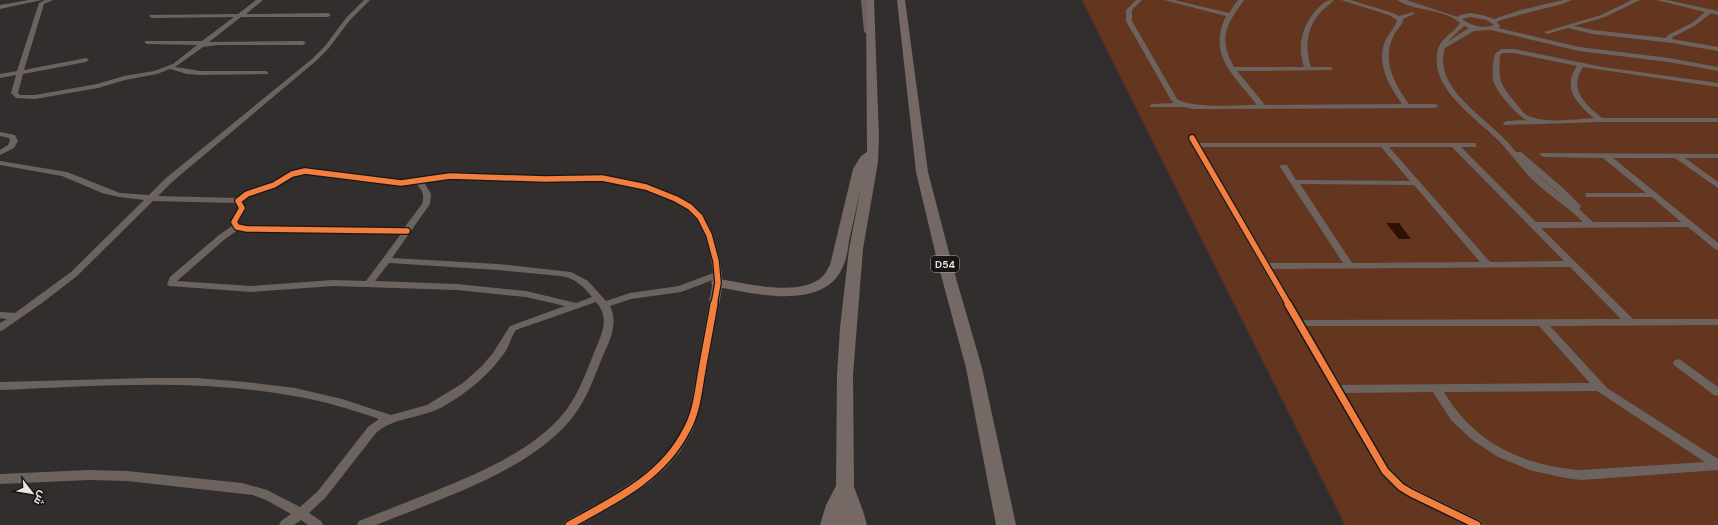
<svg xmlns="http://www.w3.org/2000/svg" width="1718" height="525" viewBox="0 0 1718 525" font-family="'DM Sans',Cairo,sans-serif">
<rect width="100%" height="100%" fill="#322e2d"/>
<polygon fill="#64361f" points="1082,0 1718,0 1718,525 1345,525"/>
<polygon fill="#2e1105" points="1386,223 1399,223 1411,239 1399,239"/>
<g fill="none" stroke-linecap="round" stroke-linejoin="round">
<g fill="#6d635e" fill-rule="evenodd">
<polygon points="29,0 42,0 0,9 0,5"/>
<polygon points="45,0 53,0 44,4 24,70 86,58 89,60 86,62 23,74 18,93 20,95 35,95 97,84 124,76 154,71 173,64 197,45 147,44 145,43 145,41 202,41 234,17 152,18 149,16 150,15 238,14 256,0 263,0 246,14 328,13 331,15 328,17 241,17 209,42 303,41 306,43 303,45 219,45 203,47 175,67 201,71 266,71 268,72 268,74 201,75 187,74 170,69 157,74 125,80 98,88 35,99 16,98 11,93 16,75 0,78 0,74 17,71 39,3"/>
<path d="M 364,0 L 370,0 L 350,20 L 329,48 L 316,61 L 172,182 L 158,196 L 236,198 L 244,192 L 271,183 L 289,172 L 305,169 L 401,181 L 450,174 L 545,177 L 602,176 L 649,185 L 679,197 L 693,205 L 703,215 L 713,235 L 720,261 L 723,283 L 700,409 L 693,430 L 680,452 L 666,468 L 649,483 L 612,507 L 580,525 L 563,525 L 565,521 L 604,500 L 641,476 L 657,462 L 672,446 L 682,430 L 690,409 L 713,280 L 681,292 L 631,299 L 610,306 C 619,324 609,342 602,358 C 595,375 589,393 579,408 C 541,468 440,499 376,525 L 357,525 L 359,521 C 384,511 410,501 435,491 C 481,472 543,447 571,403 C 581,387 587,370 594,353 C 601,335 611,319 596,302 L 516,330 C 511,336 510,345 505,352 C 490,374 467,393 444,406 C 422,419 395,416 376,433 L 326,497 L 309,513 L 321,521 L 323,525 L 308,525 L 301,520 L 294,525 L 279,525 L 281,521 L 291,514 L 268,501 L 253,495 L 127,481 L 89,480 L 0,484 L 0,474 L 89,470 L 127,471 L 242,483 L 267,490 L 300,507 L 318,491 L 368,427 L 379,419 C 351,409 323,401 294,396 C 197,378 98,386 0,390 L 0,382 L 148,378 L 197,378 L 246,382 L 295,388 L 342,399 L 391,415 L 427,405 L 463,383 L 482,366 L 493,353 L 510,326 L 565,306 L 526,297 L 457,290 L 333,286 L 251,292 L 169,286 L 167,284 L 170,277 L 219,235 L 232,226 L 230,222 L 238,208 L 235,203 L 153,201 L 77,276 L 42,303 L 3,330 L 0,331 L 0,323 L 7,319 L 0,318 L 0,312 L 15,313 L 71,272 L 144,200 L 119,197 L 102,193 L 62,176 L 0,165 L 0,161 L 67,172 L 120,193 L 149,195 L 166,178 L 312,59 L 325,46 L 346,18 ZM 305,173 L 401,185 L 416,183 C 422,190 425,195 422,204 L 404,228 L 247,226 L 240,225 L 238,222 L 246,208 L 242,202 C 253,193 265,192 277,187 C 287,182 294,176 305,173 ZM 450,178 C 481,179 513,181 544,181 C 563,182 583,178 602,180 C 627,183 682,197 696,218 C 707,234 711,255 713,273 L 679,286 L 630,293 L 606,301 L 588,281 L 571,272 L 498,264 L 392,258 L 430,204 L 431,194 L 424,182 ZM 238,230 L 247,232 L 401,234 L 366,281 L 333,280 L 251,286 L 177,281 L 225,239 ZM 389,263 L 498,270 L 560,276 C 575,278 583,286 592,297 L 576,303 L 526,291 L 457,284 L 375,281 Z"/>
<polygon points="861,0 867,0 870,32 867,34 864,32"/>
<path d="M 1136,0 L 1142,0 L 1132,10 L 1132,21 L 1177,99 C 1193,109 1237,105 1257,105 C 1234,75 1207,56 1226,16 L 1164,0 L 1174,0 L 1229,13 L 1238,0 L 1244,0 C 1226,25 1218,38 1234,67 L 1304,67 C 1297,45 1302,25 1318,8 C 1323,3 1326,0 1334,0 C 1329,5 1322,10 1318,15 C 1306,31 1305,49 1311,67 L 1330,67 L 1332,68 L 1332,70 L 1237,71 L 1265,105 L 1402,104 C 1390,87 1377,66 1384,44 C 1387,35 1395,28 1397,20 L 1389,15 L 1341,0 L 1350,0 L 1393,13 L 1399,16 L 1414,12 L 1414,14 L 1403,19 C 1403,25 1397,29 1394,35 C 1381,60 1394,83 1409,104 L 1435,104 L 1439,106 L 1435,108 L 1194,109 L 1184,107 L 1150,107 L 1150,105 L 1152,104 L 1174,103 L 1171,100 L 1126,21 L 1126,10 Z"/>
<path d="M 1397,0 L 1406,0 L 1458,17 L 1460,15 L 1470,13 L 1482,15 L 1494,19 L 1521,10 L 1563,0 L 1572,0 L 1562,4 L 1504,19 L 1497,22 L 1500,26 L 1498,28 L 1579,47 L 1669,58 L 1718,67 L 1718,71 L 1669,62 L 1579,51 L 1491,30 L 1474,31 L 1445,48 C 1434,83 1473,109 1495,130 C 1503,137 1510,144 1516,152 L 1521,152 L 1564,189 L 1580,205 L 1581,207 L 1579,209 L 1593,222 L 1681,222 L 1652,197 L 1586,197 L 1585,195 L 1586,193 L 1646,193 L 1603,158 L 1544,157 L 1540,155 L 1541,153 L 1718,154 L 1718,158 L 1685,158 L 1718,182 L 1718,188 L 1675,158 L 1613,158 L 1718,243 L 1718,250 L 1715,249 L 1688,227 L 1541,228 L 1633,319 L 1718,319 L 1718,325 L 1550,326 L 1607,388 L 1718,459 L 1718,470 L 1581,480 L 1566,478 L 1533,471 L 1498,457 L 1471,439 L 1451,420 L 1433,392 L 1345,393 L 1389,468 L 1405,484 L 1481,521 L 1483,525 L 1465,525 L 1407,496 L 1397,490 L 1381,474 L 1188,138 L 1189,136 L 1195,136 L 1199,143 L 1476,143 L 1476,147 L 1461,147 L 1536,222 L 1583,222 C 1568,207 1550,196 1534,181 C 1521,169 1511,153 1498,140 C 1476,118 1432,90 1437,54 C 1439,38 1452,35 1460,23 C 1444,8 1415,12 1397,0 ZM 1470,17 L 1487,20 L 1494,25 C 1483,29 1471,26 1462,19 ZM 1464,26 L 1469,28 L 1447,42 ZM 1201,147 L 1381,147 L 1410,181 L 1296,180 L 1287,165 L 1281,165 L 1280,167 L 1343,263 L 1269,263 ZM 1389,147 L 1452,147 L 1564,261 L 1490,262 ZM 1532,170 L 1558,193 L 1560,194 ZM 1300,184 L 1414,185 L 1480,262 L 1352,263 ZM 1570,267 L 1621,319 L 1302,320 L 1272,269 ZM 1306,326 L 1539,326 L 1590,383 L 1341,385 ZM 1597,391 L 1705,462 L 1581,470 C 1523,466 1474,443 1444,392 Z"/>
<polygon points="1632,0 1640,0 1605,17 1574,26 1593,30 1666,38 1668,35 1692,23 1705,12 1656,0 1667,0 1718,11 1718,15 1711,13 1696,25 1673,37 1672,39 1718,47 1718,51 1672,43 1593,34 1568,28 1547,34 1544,32 1601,15"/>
<path d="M 1514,49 L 1603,67 L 1718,83 L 1718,87 L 1583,67 C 1568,89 1585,104 1602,118 L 1718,118 L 1718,122 L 1600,122 L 1504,125 L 1503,123 L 1507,121 L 1526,120 C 1516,114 1495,91 1493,79 C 1492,72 1493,60 1495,54 L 1501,49 ZM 1503,53 L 1514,53 L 1577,66 C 1562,88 1576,103 1594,118 C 1575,119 1538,125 1524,113 C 1520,109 1517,104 1514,101 C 1498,82 1499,79 1500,55 Z"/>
<polygon points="0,132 15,135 18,141 14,148 0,155 0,150 8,145 10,141 9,138 0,136"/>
<polygon points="1678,359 1682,361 1718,387 1718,396 1714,395 1674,365 1673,363 1674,361"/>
</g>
<g fill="#746964" fill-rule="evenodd">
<path d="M 866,0 L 874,0 L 879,138 L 878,162 L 863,249 L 853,375 L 854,487 L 863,511 L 867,525 L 820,525 L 826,505 L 836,486 L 837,375 L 840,328 L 849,249 L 861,187 C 857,205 853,223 849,241 C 848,248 847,257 844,264 C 827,312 755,294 718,287 L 713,286 L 711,283 L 713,280 L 718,279 C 746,283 801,298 823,276 C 826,273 828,268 830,265 L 853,169 L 861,156 L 867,152 Z"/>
<polygon points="897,0 905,0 928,172 952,264 982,368 1016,525 996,525 966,368 938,264 916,172"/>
</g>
<g stroke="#1a1615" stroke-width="8">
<g id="cycleway-far1">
<polyline points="1192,138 1289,305"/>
<polyline points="407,231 247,229 237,227 234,222 242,208 238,201 247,194 274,185 292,174 305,171 401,183 450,176 545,179 602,178 646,187 676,199 690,207 700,217 709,235 716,261 718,283 714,305"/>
</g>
</g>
<g stroke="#1a1615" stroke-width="10">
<g id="cycleway">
<polyline points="1288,304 1385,471 1401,487 1411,493 1477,525"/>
<path d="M 569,525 C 613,501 662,478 686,431 C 696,414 698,394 701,376 C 705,352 710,328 714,304"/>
</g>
</g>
<use href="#cycleway-far1" stroke="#f27e40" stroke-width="5.5"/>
<use href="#cycleway" stroke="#f27e40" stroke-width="7"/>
</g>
<g text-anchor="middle" stroke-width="3.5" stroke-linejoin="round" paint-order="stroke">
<rect fill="#1a1615" stroke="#aba6a4" stroke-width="1" x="931" y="256" width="28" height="16" rx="3"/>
<g font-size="10" font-weight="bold" fill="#e9e4e1">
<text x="945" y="268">D54</text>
</g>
</g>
<g transform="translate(32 493) rotate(121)" stroke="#1a1615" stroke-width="3" paint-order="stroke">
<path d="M0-3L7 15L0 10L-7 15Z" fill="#e9e4e1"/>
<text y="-6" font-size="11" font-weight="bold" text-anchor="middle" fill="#e9e4e1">ش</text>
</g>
</svg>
